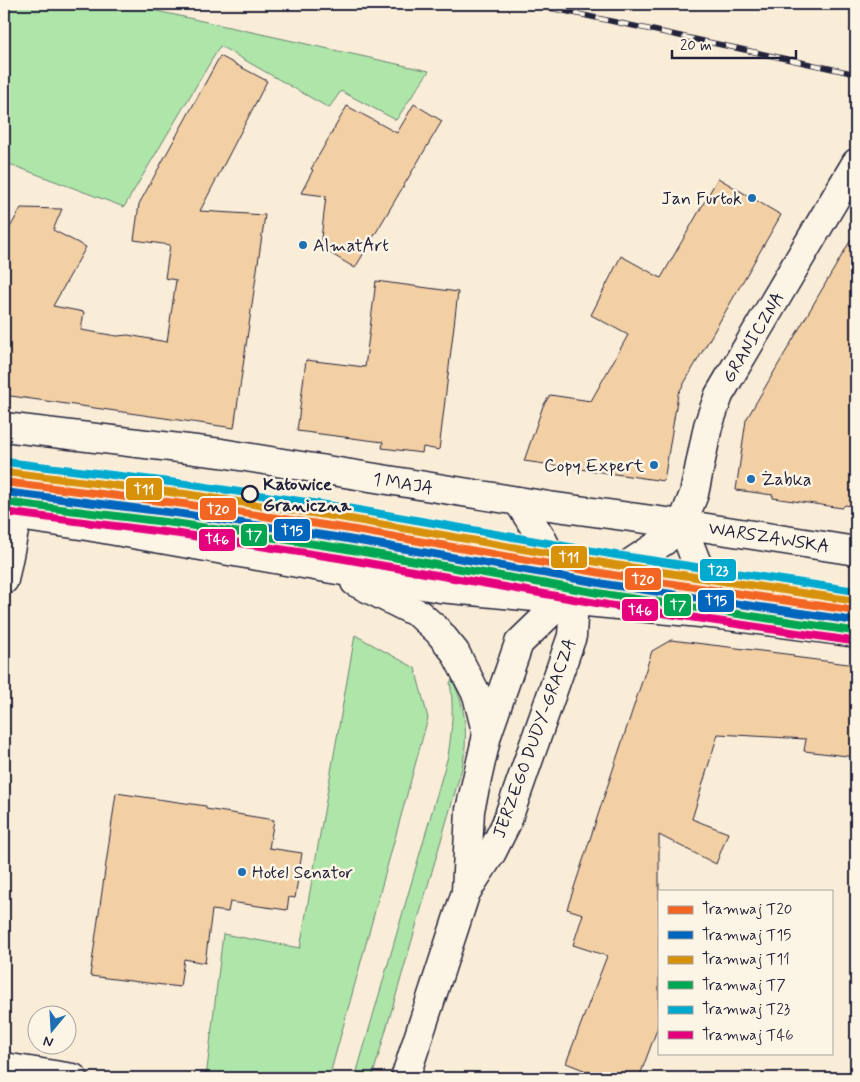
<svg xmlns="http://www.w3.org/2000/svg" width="860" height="1082" viewBox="0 0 860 1082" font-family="Mynerve,sans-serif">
<rect width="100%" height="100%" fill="#faedd8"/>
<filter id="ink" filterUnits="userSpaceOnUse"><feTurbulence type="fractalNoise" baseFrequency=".02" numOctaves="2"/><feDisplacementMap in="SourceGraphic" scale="10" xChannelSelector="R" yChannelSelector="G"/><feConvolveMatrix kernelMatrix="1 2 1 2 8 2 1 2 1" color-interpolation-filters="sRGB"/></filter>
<g filter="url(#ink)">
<g fill="#aee5a9" stroke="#688472">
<polygon points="4,4 125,4 429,71 396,120 341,91 329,108 220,46 124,207 4,162"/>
<polygon points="355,635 415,668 428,718 329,1078 206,1078 223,934 300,948"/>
<path d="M 452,680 C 467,707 468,739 462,768 L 372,1078 L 355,1078 L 448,756 C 452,730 454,707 450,682 Z"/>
</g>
<g fill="#f3cfa4" stroke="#22223b">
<polygon points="220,56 267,81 200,211 265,215 234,428 4,395 4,238 21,208 62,209 53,230 86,247 53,306 84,312 81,330 117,336 128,335 167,342 176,280 165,278 170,245 134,240 139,204"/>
<polygon points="414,104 442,121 355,268 320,247 326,196 301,193 313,170 311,169 347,106 397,133"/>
<polygon points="718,178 781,215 678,394 664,481 524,461 543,406 550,395 591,401 628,335 591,315 621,256 661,278"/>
<polygon points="856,231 856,507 845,505 842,508 773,498 773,495 736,490 746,420"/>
<polygon points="376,281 458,292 439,450 423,447 422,453 382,448 383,442 297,431 306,360 365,367"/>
<polygon points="671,640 794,655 793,657 856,665 856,757 804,751 806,739 718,734 692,819 728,833 716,864 659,835 659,1024 639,1078 604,1078 566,1063 607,956 573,945 583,914 567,909 652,651"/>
<polygon points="116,793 206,806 206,809 274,820 269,848 302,853 295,898 289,897 287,910 230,902 228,912 212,910 205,963 184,959 180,987 90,976"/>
</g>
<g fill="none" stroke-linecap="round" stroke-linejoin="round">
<g stroke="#22223b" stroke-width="31">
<g id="street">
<polyline points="4,580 17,516"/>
<polyline points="4,1067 73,1078"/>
</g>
</g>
<g stroke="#22223b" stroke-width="31">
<g id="secondary">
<polyline points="4,427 221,453 549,506 682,524 856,551"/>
<polyline points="4,514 87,526 440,588 721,615 856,633"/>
<path d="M 682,524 C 693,555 705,585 721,615"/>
<polyline points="355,582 419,614 438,631 455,652 477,695 487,735"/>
<polyline points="466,892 470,810 487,735 519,643 551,612 573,601 664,541 682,524 694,494 708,426 719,395 856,163"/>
<polyline points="405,1078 466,892 492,852 506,824 572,636 573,618 573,601 542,539 518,501"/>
</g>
</g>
<use href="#street" stroke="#fcf5e5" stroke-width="28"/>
<use href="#secondary" stroke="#fcf5e5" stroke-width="28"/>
<g stroke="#22223b" stroke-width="5.5">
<polyline id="rail" points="532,4 856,74"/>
</g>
<use href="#rail" stroke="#fcf5e5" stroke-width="4" stroke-dasharray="11" stroke-linecap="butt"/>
<g stroke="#fcf5e5" stroke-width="11">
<polyline id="tram-1" points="4,482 184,504 344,528 613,575 856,611"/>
</g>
<g stroke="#fcf5e5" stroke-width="11">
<polyline id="tram-2" points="4,492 183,514 342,538 611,585 855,621"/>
</g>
<g stroke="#fcf5e5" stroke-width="11">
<polyline id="tram-3" points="5,472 185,494 345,518 615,565 856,601"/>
</g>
<g stroke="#fcf5e5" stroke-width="11">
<polyline id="tram-4" points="4,502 181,524 341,548 610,595 853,631"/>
</g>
<g stroke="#fcf5e5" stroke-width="11">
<polyline id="tram-5" points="6,462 186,484 347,508 616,555 856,591"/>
</g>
<g stroke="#fcf5e5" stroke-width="11">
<polyline id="tram-6" points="4,512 180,534 339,558 608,605 852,641"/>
</g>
<use href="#tram-1" stroke="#f26522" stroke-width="8"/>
<use href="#tram-2" stroke="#0065bd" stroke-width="8"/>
<use href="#tram-3" stroke="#d79209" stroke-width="8"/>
<use href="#tram-4" stroke="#00a651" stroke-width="8"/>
<use href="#tram-5" stroke="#00a9ce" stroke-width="8"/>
<use href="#tram-6" stroke="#e5007d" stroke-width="8"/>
</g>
</g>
<g fill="#1f6fb2" stroke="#fcf5e5" stroke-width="2">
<circle cx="752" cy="198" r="5"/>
<circle cx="303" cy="245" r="5"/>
<circle cx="654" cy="465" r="5"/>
<circle cx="751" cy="479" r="5"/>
<circle cx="242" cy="872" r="5"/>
</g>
<circle fill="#fcf5e5" stroke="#22223b" stroke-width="2.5" cx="250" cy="494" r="8"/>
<g text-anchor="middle" stroke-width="5" stroke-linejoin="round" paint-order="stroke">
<g font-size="18" fill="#22223b" stroke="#fcf5e5" text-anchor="start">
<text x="742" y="204" text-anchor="end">Jan Furtok</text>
<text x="313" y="251">AlmatArt</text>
<text x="644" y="471" text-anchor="end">Copy Expert</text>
<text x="761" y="485">Żabka</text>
<text x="252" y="878">Hotel Senator</text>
</g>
<g font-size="18" fill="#22223b" stroke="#fcf5e5">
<text transform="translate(753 337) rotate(-59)" y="6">GRANICZNA</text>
<text transform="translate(403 483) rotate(9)" y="6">1 MAJA</text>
<text transform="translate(769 537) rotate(9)" y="6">WARSZAWSKA</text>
<text transform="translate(534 738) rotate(-70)" y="6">JERZEGO DUDY-GRACZA</text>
</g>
<g font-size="18" font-weight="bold" fill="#22223b" stroke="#fcf5e5" text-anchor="start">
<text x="263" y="490">Katowice<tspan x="263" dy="21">Graniczna</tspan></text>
</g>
</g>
<g stroke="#fcf5e5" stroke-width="2">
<rect x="125" y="477" width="38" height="24" rx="5" fill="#d79209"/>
<rect x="199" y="497" width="38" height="24" rx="5" fill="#f26522"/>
<rect x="273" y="518" width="38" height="24" rx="5" fill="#0065bd"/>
<rect x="240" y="523" width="28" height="24" rx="5" fill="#00a651"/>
<rect x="198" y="528" width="38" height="24" rx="5" fill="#e5007d"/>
<rect x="550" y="545" width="38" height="24" rx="5" fill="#d79209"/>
<rect x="699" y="558" width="38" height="24" rx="5" fill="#00a9ce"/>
<rect x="624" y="567" width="38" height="24" rx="5" fill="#f26522"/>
<rect x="697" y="589" width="38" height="24" rx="5" fill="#0065bd"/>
<rect x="663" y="593" width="29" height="24" rx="5" fill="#00a651"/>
<rect x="621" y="598" width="38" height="24" rx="5" fill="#e5007d"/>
</g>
<g font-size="14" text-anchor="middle" font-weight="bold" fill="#fff">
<text x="144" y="494">T11</text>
<text x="218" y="514">T20</text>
<text x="292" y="535">T15</text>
<text x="254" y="540">T7</text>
<text x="217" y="544">T46</text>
<text x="569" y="562">T11</text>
<text x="718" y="575">T23</text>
<text x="643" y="584">T20</text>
<text x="716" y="605">T15</text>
<text x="678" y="610">T7</text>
<text x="640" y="615">T46</text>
</g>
<rect width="860" height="1082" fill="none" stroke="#fcf5e5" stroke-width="20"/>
<rect x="10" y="10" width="840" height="1062" fill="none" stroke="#22223b" stroke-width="2" filter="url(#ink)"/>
<rect x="658" y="890" width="175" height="165" fill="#fcf5e5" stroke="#a5a1a1"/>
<rect x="668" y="906" width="25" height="8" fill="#f26522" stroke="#a5a1a1"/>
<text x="702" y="914" font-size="15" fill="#22223b">Tramwaj T20</text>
<rect x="668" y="931" width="25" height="8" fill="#0065bd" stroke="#a5a1a1"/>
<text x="702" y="940" font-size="15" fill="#22223b">Tramwaj T15</text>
<rect x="668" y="956" width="25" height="8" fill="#d79209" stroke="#a5a1a1"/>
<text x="702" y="964" font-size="15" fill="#22223b">Tramwaj T11</text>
<rect x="668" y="981" width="25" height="8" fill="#00a651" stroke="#a5a1a1"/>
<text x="702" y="990" font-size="15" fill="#22223b">Tramwaj T7</text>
<rect x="668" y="1006" width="25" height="8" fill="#00a9ce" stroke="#a5a1a1"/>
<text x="702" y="1014" font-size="15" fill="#22223b">Tramwaj T23</text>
<rect x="668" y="1031" width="25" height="8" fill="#e5007d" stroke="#a5a1a1"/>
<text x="702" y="1040" font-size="15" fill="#22223b">Tramwaj T46</text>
<g transform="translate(52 1030) rotate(198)"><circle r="24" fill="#fcf5e5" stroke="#a5a1a1"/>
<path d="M0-4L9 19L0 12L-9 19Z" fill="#1f6fb2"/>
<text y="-8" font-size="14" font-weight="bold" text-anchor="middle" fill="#22223b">N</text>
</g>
<path d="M672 50v8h124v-8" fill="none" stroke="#22223b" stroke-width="2.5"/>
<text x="680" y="50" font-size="15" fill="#22223b" stroke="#fcf5e5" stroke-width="4" paint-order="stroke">20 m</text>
</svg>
